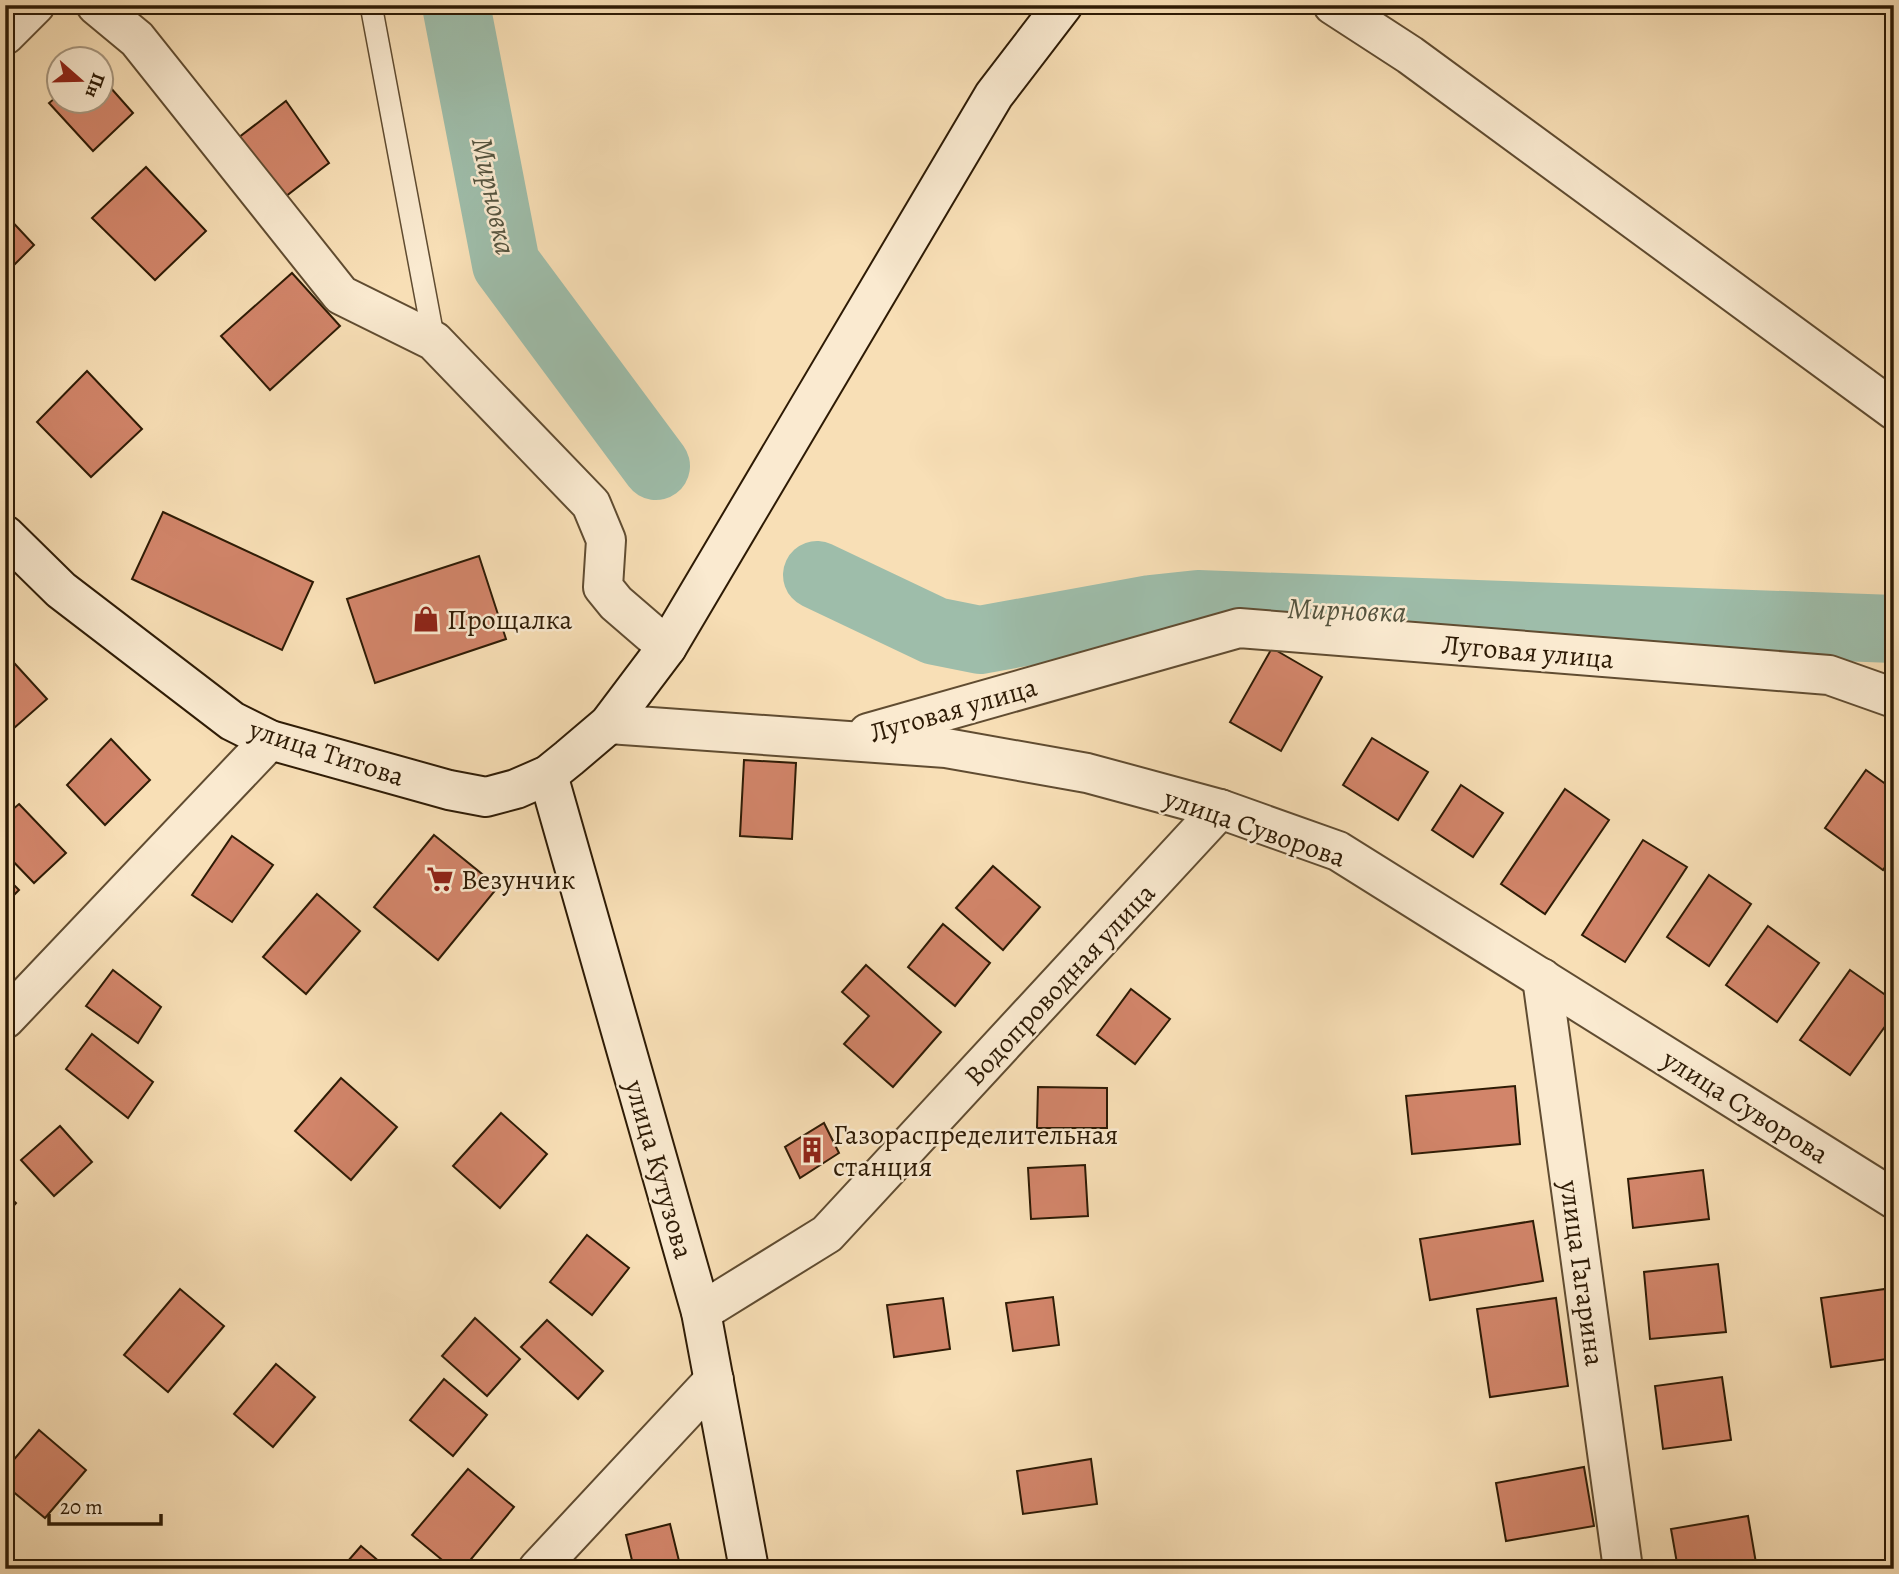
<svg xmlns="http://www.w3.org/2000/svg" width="1899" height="1574" viewBox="0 0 1899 1574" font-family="Alegreya,serif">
<rect width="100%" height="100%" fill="#f8dfb6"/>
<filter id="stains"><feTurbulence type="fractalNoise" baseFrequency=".00286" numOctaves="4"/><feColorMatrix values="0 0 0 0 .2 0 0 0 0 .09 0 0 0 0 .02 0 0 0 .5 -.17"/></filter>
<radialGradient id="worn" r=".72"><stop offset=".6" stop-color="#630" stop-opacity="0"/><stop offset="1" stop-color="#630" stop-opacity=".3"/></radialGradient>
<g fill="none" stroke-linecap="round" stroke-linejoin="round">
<g stroke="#9ebdaa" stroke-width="68">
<polyline points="456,5 506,264 656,466"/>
<polyline points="817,575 935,631 980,640 1151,609 1198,604 1894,629"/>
</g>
</g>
<g fill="#d2856a" stroke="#2e1b05" stroke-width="2">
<polygon points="102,78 133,113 93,151 49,103 60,94 60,102 102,102"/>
<polygon points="286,101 329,163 281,200 238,138"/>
<polygon points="146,167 206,231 155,280 92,218"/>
<polygon points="5,214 34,245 5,274"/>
<polygon points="292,273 340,326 270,390 221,336"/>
<polygon points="87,371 142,429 91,477 37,422"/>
<polygon points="163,512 313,582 282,650 132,579"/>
<polygon points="479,556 506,639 375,683 347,599"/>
<polygon points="1272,648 1322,677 1281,751 1230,722"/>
<polygon points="5,653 47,699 5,736"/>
<polygon points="1372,738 1428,772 1398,820 1343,785"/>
<polygon points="111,739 150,780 105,825 67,785"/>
<polygon points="744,760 796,763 792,839 740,836"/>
<polygon points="1866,770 1894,790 1894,854 1883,870 1825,828"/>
<polygon points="1461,785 1503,813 1473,857 1432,830"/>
<polygon points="1565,789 1609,820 1545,914 1501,884"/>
<polygon points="19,804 66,853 34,883 5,853 5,816"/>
<polygon points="434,835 498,887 438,960 374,907"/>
<polygon points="232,836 273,865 232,922 192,895"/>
<polygon points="1643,840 1687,867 1625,962 1582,935"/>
<polygon points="993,866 1040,907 1003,950 956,908"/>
<polygon points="1709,875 1751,904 1709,966 1667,937"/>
<polygon points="5,876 19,890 5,904"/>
<polygon points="317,894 360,931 306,994 263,957"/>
<polygon points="943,924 990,963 955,1006 908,967"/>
<polygon points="1768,926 1819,963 1777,1022 1726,985"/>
<polygon points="866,965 941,1032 893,1087 844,1044 869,1016 842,992"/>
<polygon points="113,970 161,1007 138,1043 86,1006"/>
<polygon points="1850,970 1894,1001 1894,1014 1850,1075 1800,1040"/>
<polygon points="1131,989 1170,1019 1135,1064 1097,1035"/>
<polygon points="92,1034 153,1082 128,1118 66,1069"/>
<polygon points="341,1078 397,1127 351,1180 295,1131"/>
<polygon points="1515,1086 1520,1144 1412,1154 1406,1096"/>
<polygon points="1038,1087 1107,1088 1107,1128 1037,1128"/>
<polygon points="501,1113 547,1154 500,1208 453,1166"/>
<polygon points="824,1123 839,1153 800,1178 785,1147"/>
<polygon points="60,1126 92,1162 54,1196 21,1160"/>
<polygon points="1085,1165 1088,1216 1031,1219 1028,1168"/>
<polygon points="1703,1170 1709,1219 1633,1228 1628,1179"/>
<polygon points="5,1193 16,1203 5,1216"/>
<polygon points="1533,1221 1543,1281 1430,1300 1420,1239"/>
<polygon points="587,1235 629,1268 592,1315 550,1282"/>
<polygon points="1718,1264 1726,1332 1650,1339 1644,1272"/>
<polygon points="180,1289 224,1326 168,1392 124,1355"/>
<polygon points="1885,1289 1894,1358 1831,1367 1821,1298"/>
<polygon points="1053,1297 1059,1345 1013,1351 1006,1303"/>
<polygon points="943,1298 950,1349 894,1357 887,1305"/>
<polygon points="1556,1298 1568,1386 1490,1397 1477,1309"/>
<polygon points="475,1318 520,1359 487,1396 442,1356"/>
<polygon points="547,1320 603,1371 578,1399 521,1347"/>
<polygon points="276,1364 315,1397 273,1447 234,1414"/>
<polygon points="1722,1377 1731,1440 1663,1449 1655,1386"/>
<polygon points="444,1379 487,1415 453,1456 410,1420"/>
<polygon points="39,1430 86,1470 45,1518 5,1485 5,1470"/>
<polygon points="1091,1459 1097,1504 1023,1514 1017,1471"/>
<polygon points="1584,1467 1594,1526 1506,1541 1496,1483"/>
<polygon points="468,1469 514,1507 463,1569 453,1569 412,1535"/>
<polygon points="1748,1516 1757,1569 1678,1569 1671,1529"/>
<polygon points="670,1524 681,1569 634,1569 626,1535"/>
<polygon points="361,1546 388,1569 341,1569"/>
</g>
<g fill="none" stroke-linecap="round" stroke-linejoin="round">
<g stroke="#604c31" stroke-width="24">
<polyline id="lane" points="371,5 434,341"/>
</g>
<g stroke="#604c31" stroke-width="42">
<g id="street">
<polyline points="96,5 137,39 341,295 434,341 591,504 606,540 603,587 616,603 667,647"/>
<polyline points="1333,5 1410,55 1894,410"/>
<polyline points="5,35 35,5"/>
<polyline points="609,724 946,748 1087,773 1220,809 1338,851 1894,1199"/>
<polyline points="868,733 1239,628 1829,675 1894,698"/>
<polyline points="1542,978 1623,1569"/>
<polyline points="5,1019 270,740"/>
<polyline points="701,1312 827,1234 1220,809"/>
<polyline points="538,1569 714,1380"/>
</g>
</g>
<g stroke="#2e1b05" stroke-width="42">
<g id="secondary">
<polyline points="5,535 61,590 232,721 270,740 449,790 486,797 516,789 548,775 569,758 609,724 667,647 994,95 1063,5"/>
<polyline points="548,775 701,1312 749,1569"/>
</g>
</g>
<use href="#lane" stroke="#faead0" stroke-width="21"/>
<use href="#street" stroke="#faead0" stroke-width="38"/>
<use href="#secondary" stroke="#faead0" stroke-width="38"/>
</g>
<defs>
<g id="shop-bare" transform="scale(2.1)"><path d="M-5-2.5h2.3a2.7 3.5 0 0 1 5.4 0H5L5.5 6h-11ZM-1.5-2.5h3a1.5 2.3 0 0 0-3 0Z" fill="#8f2418" stroke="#faead0" stroke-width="2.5" paint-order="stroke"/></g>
<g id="supermarket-bare" transform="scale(2.1)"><path d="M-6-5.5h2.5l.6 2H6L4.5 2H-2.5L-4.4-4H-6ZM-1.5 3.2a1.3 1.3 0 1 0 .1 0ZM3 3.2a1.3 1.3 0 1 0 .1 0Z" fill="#8f2418" stroke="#faead0" stroke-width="2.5" paint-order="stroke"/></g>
<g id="building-bare" transform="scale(2.1)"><path d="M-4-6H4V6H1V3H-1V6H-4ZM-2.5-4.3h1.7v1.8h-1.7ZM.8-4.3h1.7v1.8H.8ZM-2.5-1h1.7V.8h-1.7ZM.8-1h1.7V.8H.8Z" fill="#8f2418" stroke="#faead0" stroke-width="2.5" paint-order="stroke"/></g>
</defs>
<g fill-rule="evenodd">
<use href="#shop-bare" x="426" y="619"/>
<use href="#supermarket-bare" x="440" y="879"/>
<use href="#building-bare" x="812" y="1150"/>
</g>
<g text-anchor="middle" stroke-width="5" stroke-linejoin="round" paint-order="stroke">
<g font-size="28" fill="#2e1b05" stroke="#faead0" text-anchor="start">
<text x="447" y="629">Прощалка</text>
<text x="461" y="889">Везунчик</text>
<text x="833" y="1144">Газораспределительная<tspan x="833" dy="32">станция</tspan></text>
</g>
<g font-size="28" fill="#2e1b05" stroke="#faead0">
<text transform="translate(1528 651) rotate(5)" y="10">Луговая улица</text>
<text transform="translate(953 709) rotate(-16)" y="10">Луговая улица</text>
<text transform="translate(327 752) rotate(18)" y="10">улица Титова</text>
<text transform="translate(1255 827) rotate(19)" y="10">улица Суворова</text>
<text transform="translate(1059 984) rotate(-47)" y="10">Водопроводная улица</text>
<text transform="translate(1746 1106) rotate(32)" y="10">улица Суворова</text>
<text transform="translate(660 1169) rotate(74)" y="10">улица Кутузова</text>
<text transform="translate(1583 1273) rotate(82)" y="10">улица Гагарина</text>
</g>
<g font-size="30" font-style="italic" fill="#55543f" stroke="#faead0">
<text transform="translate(494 196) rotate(78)" y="10">Мирновка</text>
<text transform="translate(1347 610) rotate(2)" y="10">Мирновка</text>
</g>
</g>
<rect width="1899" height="1574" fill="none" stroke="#f8dfb6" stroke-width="28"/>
<rect x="7" y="7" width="1885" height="1560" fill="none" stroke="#2e1b05" stroke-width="3.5"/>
<rect x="14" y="14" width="1871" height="1546" fill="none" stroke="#2e1b05" stroke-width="2"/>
<g transform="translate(80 80) rotate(110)"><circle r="33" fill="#faead0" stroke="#a8977f" stroke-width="2"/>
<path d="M0-5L12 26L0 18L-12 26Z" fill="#8f2418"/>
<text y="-10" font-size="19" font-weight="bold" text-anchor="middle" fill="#2e1b05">Пн</text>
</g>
<path d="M49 1514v10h112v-10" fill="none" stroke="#2e1b05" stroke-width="3.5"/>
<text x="60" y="1514" font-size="21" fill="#2e1b05" stroke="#faead0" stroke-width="5" paint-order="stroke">20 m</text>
<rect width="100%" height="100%" filter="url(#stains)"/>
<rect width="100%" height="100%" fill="url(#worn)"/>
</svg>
